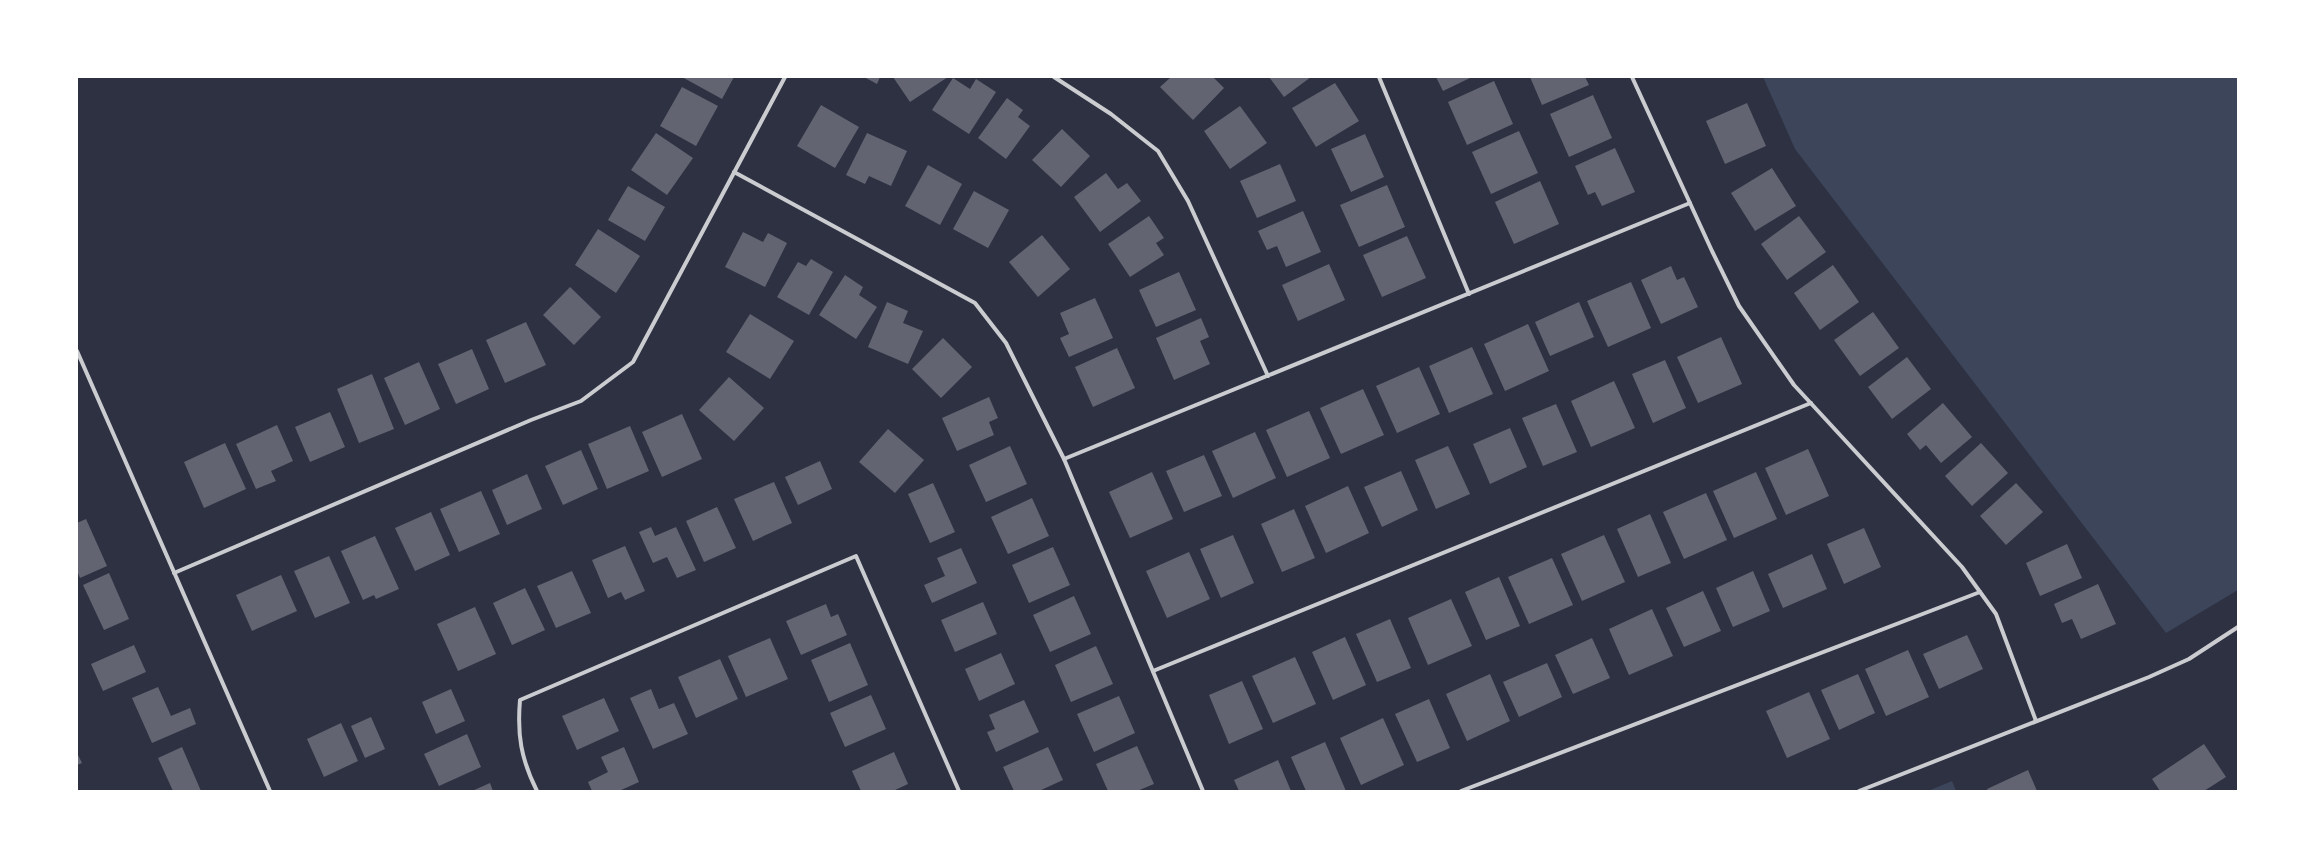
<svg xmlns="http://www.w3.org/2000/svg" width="2315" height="868" viewBox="0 0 2315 868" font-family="'Sofia Sans Condensed',sans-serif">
<rect width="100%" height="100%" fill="#2d3142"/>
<g fill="#3c4559">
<polygon points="1763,77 2238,77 2238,590 2166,633 1795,149"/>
<polygon points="1952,781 1956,791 1928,791"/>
</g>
<g fill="#626471">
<polygon points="682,77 734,77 722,99"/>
<polygon points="864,77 880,77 877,84"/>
<polygon points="893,77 948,77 910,102"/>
<polygon points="1171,77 1213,77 1224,88 1193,120 1160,87"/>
<polygon points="1269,77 1311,77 1284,97"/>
<polygon points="1436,77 1472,77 1443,91"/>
<polygon points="1530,77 1585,77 1589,85 1542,105"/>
<polygon points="953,78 970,89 976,79 996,92 969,134 932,110"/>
<polygon points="1494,81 1513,124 1467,145 1448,102"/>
<polygon points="1335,83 1359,121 1316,147 1292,108"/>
<polygon points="682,87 718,106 696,146 660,126"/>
<polygon points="1593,95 1612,138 1569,157 1550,114"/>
<polygon points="1007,98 1023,110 1018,117 1030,126 1006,159 978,138"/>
<polygon points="1747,103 1766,146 1725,164 1706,121"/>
<polygon points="821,105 859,127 835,168 797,146"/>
<polygon points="1240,106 1267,143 1230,169 1204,131"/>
<polygon points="1062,129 1090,156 1061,187 1032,160"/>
<polygon points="1519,131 1538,173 1491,194 1472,152"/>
<polygon points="656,133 693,158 667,195 631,170"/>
<polygon points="867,133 907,151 891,186 869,176 865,184 846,175"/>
<polygon points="1365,134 1384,177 1351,192 1331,149"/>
<polygon points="1615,148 1635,192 1602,206 1595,192 1588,195 1575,166"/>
<polygon points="1280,164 1296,201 1257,218 1240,181"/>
<polygon points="928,165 962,184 940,225 905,206"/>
<polygon points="1772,168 1796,206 1755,231 1731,193"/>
<polygon points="1106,173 1118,189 1127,183 1141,201 1100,232 1074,197"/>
<polygon points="1540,181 1559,224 1514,244 1495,202"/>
<polygon points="1387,185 1405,227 1359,247 1340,205"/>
<polygon points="628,186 665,207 645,241 608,220"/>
<polygon points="974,191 1009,210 988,248 953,229"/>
<polygon points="1303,211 1321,252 1286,267 1277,246 1267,250 1258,231"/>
<polygon points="1149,216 1164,238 1156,243 1164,255 1130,277 1108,244"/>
<polygon points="1799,216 1826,252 1787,280 1761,244"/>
<polygon points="598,229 640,256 616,293 575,265"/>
<polygon points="743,232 763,242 768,233 787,243 765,287 725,267"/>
<polygon points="1042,235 1070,269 1038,297 1009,262"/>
<polygon points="1407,236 1426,278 1382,297 1363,255"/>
<polygon points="811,259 833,272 809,315 777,297 798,262 806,266"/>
<polygon points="1329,264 1345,300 1298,321 1282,285"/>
<polygon points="1833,265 1859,302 1820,330 1794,293"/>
<polygon points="1671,266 1677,280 1684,277 1698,307 1661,324 1641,280"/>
<polygon points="1179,272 1196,310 1156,327 1139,290"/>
<polygon points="845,275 863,287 859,295 877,307 856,339 819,315"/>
<polygon points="1631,282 1651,328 1608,347 1587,301"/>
<polygon points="570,287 601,317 574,345 543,315"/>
<polygon points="1095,298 1113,338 1069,357 1060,338 1069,334 1060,313"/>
<polygon points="887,302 908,311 903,323 923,331 908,364 868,347"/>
<polygon points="1579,302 1594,337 1550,356 1535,322"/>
<polygon points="1873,312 1899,348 1860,376 1834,340"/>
<polygon points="750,314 794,341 770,379 726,352"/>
<polygon points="1201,318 1209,337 1200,341 1210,364 1174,380 1156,338"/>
<polygon points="526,322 546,365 505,383 486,340"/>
<polygon points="1528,324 1549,371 1505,391 1484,344"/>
<polygon points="1721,337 1742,384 1698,403 1677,357"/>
<polygon points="943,338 972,367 941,398 912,369"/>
<polygon points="1472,347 1493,394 1449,413 1429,366"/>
<polygon points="1117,348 1135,388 1093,407 1075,367"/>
<polygon points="472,349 489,389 456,404 438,364"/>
<polygon points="1907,357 1931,389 1892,419 1868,387"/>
<polygon points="1665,360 1686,408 1653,423 1632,374"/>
<polygon points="419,362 440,409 405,425 384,378"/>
<polygon points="1419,367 1440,414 1397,433 1376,386"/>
<polygon points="372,374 394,429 359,443 337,389"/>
<polygon points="729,377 764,408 734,441 699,410"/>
<polygon points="1614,381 1635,428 1591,447 1571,401"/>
<polygon points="1363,389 1384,435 1341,454 1320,408"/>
<polygon points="989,397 998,418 989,422 994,435 957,451 942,418"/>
<polygon points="1943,403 1972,437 1941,463 1926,445 1920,450 1907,434"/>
<polygon points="1556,404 1577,452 1543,466 1522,418"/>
<polygon points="1309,411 1330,458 1287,477 1266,430"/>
<polygon points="330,412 345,447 310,462 295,427"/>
<polygon points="682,414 702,459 662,477 642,432"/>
<polygon points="277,425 293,461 271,471 276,481 256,489 236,444"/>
<polygon points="630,426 649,471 607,489 588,444"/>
<polygon points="1510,428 1527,467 1490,484 1473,444"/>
<polygon points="888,429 924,460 895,493 859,462"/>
<polygon points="1255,432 1276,478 1233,498 1212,451"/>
<polygon points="225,443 246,489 204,508 184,462"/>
<polygon points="1981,443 2008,473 1972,506 1945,476"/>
<polygon points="1010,446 1027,484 986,502 969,465"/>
<polygon points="1448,446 1470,494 1436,509 1415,460"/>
<polygon points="1808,449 1829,496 1786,515 1765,468"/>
<polygon points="581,450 598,489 563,505 545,466"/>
<polygon points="1204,455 1222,496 1184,512 1166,471"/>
<polygon points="820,461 832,489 798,505 785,477"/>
<polygon points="1401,471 1418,510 1382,527 1364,487"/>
<polygon points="1152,472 1173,519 1130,538 1109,492"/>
<polygon points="1756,472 1777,519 1734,538 1713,491"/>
<polygon points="527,474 542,509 507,525 492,490"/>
<polygon points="774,482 792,523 753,541 734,499"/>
<polygon points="933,483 955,532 930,543 908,494"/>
<polygon points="2016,483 2043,512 2006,545 1980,516"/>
<polygon points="1348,486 1369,533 1326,553 1305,506"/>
<polygon points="481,491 500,534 459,552 440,509"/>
<polygon points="1706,493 1727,540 1684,559 1663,512"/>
<polygon points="1032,498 1049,536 1008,554 991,517"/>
<polygon points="717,507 736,548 704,562 686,521"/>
<polygon points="1294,509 1315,558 1282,572 1261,524"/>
<polygon points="431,512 450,555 415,571 395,528"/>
<polygon points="1650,514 1671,563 1638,577 1617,529"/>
<polygon points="86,519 107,566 80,578 77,571 77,523"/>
<polygon points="651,527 655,536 676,527 696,570 677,578 667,557 653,563 639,532"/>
<polygon points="1864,528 1881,567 1844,584 1827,544"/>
<polygon points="1233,535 1254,583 1221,598 1200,549"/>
<polygon points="1604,535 1625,582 1582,601 1561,554"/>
<polygon points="375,536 399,589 376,599 374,595 363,600 341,551"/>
<polygon points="2067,544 2082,578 2040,596 2026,563"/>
<polygon points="625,546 645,591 625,600 621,592 608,598 592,560"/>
<polygon points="1053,547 1070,585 1029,603 1012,565"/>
<polygon points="961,548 977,583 932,603 924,585 945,576 937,558"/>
<polygon points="1189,552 1210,599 1167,618 1146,571"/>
<polygon points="1812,554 1827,589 1783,608 1768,574"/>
<polygon points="329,556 350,603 315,618 294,571"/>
<polygon points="1552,558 1573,605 1529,624 1508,577"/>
<polygon points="572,571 591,613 556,628 537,586"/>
<polygon points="1753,571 1770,611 1733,627 1716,588"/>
<polygon points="109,573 129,619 104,630 83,585"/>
<polygon points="281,575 297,611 252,631 236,595"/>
<polygon points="1499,577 1520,626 1486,640 1465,592"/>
<polygon points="2098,584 2116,624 2081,639 2072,619 2062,623 2054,604"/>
<polygon points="525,588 545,630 512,645 493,603"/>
<polygon points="1703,591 1721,631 1684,647 1666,608"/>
<polygon points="1074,596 1091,634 1050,652 1033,615"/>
<polygon points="1451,599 1472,646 1428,665 1408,618"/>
<polygon points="983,602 997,634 955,652 941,620"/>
<polygon points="826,604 831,617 838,614 847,635 801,655 786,621"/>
<polygon points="475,607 496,654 458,671 437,624"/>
<polygon points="1652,609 1673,656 1629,675 1609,629"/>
<polygon points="1390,619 1411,668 1377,682 1356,634"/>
<polygon points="1967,635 1983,669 1939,689 1923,654"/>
<polygon points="1345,637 1366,685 1333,700 1312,652"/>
<polygon points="770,638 788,679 746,697 728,656"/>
<polygon points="1592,638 1610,678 1573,694 1555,655"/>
<polygon points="850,643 868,685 829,702 811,660"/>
<polygon points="134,645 146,672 103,691 91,664"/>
<polygon points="1096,646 1113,684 1071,702 1055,665"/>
<polygon points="1908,650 1929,697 1886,716 1865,669"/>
<polygon points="1001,653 1015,684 979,701 965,669"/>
<polygon points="1295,657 1316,704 1273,723 1252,676"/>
<polygon points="720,659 738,699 696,718 678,677"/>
<polygon points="1547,663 1562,697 1519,717 1503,682"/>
<polygon points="1490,674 1510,721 1467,741 1446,694"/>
<polygon points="1858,674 1875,713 1839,730 1821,690"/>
<polygon points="1242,681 1263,729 1229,744 1209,695"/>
<polygon points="158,687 171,716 190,708 196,724 152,743 132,698"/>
<polygon points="451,689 465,721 436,734 422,702"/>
<polygon points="651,689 659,709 674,703 688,734 653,749 630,698"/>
<polygon points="1809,692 1830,739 1787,758 1766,711"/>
<polygon points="871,695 886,729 845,747 830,713"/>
<polygon points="1119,696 1135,733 1094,752 1077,714"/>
<polygon points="604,698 619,731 577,750 562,716"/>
<polygon points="1429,699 1450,748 1417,762 1395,714"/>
<polygon points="1024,700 1039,732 996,752 987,732 995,729 989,715"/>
<polygon points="371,717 385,749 365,758 351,726"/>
<polygon points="1383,718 1404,765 1361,785 1340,738"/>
<polygon points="341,723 358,761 324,777 307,739"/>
<polygon points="467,734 481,767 439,786 424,754"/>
<polygon points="1325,742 1346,791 1306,791 1291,757"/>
<polygon points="2204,744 2226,777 2204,791 2160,791 2152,779"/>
<polygon points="1137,746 1154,784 1137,791 1108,791 1096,764"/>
<polygon points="182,747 201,791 173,791 158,758"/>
<polygon points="624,747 639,782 619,791 592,791 588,782 608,772 601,757"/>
<polygon points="1048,747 1063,780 1039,791 1014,791 1003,767"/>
<polygon points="894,752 908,784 893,791 861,791 852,771"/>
<polygon points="77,753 82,763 77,765"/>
<polygon points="1278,760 1291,791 1239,791 1234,780"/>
<polygon points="2028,770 2037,791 1988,791 1987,789"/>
<polygon points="490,783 493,791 472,791"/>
</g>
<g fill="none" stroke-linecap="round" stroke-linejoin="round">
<g stroke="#caccd0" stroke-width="4">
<polyline points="1054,77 1111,114 1158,151 1188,201 1268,376"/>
<polyline points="1379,77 1469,294"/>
<polyline points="1632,77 1712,251 1739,306 1794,385 1962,567 1996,614 2036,721"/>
<polyline points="734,172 975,303 1006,343 1064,459 1203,791"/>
<polyline points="77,351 270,791"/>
<polyline points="1064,459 1690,203"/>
<polyline points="174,573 531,420 581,401 633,362 785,77"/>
<polyline points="1153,671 1811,403"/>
<path d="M 537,791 C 521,759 517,735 520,700 L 856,556 L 959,791"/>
<polyline points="1461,791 1980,592"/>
<polyline points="1859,791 2149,677 2189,659 2238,627"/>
</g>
</g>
<rect width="2315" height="868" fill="none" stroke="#ffffff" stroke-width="156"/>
</svg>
